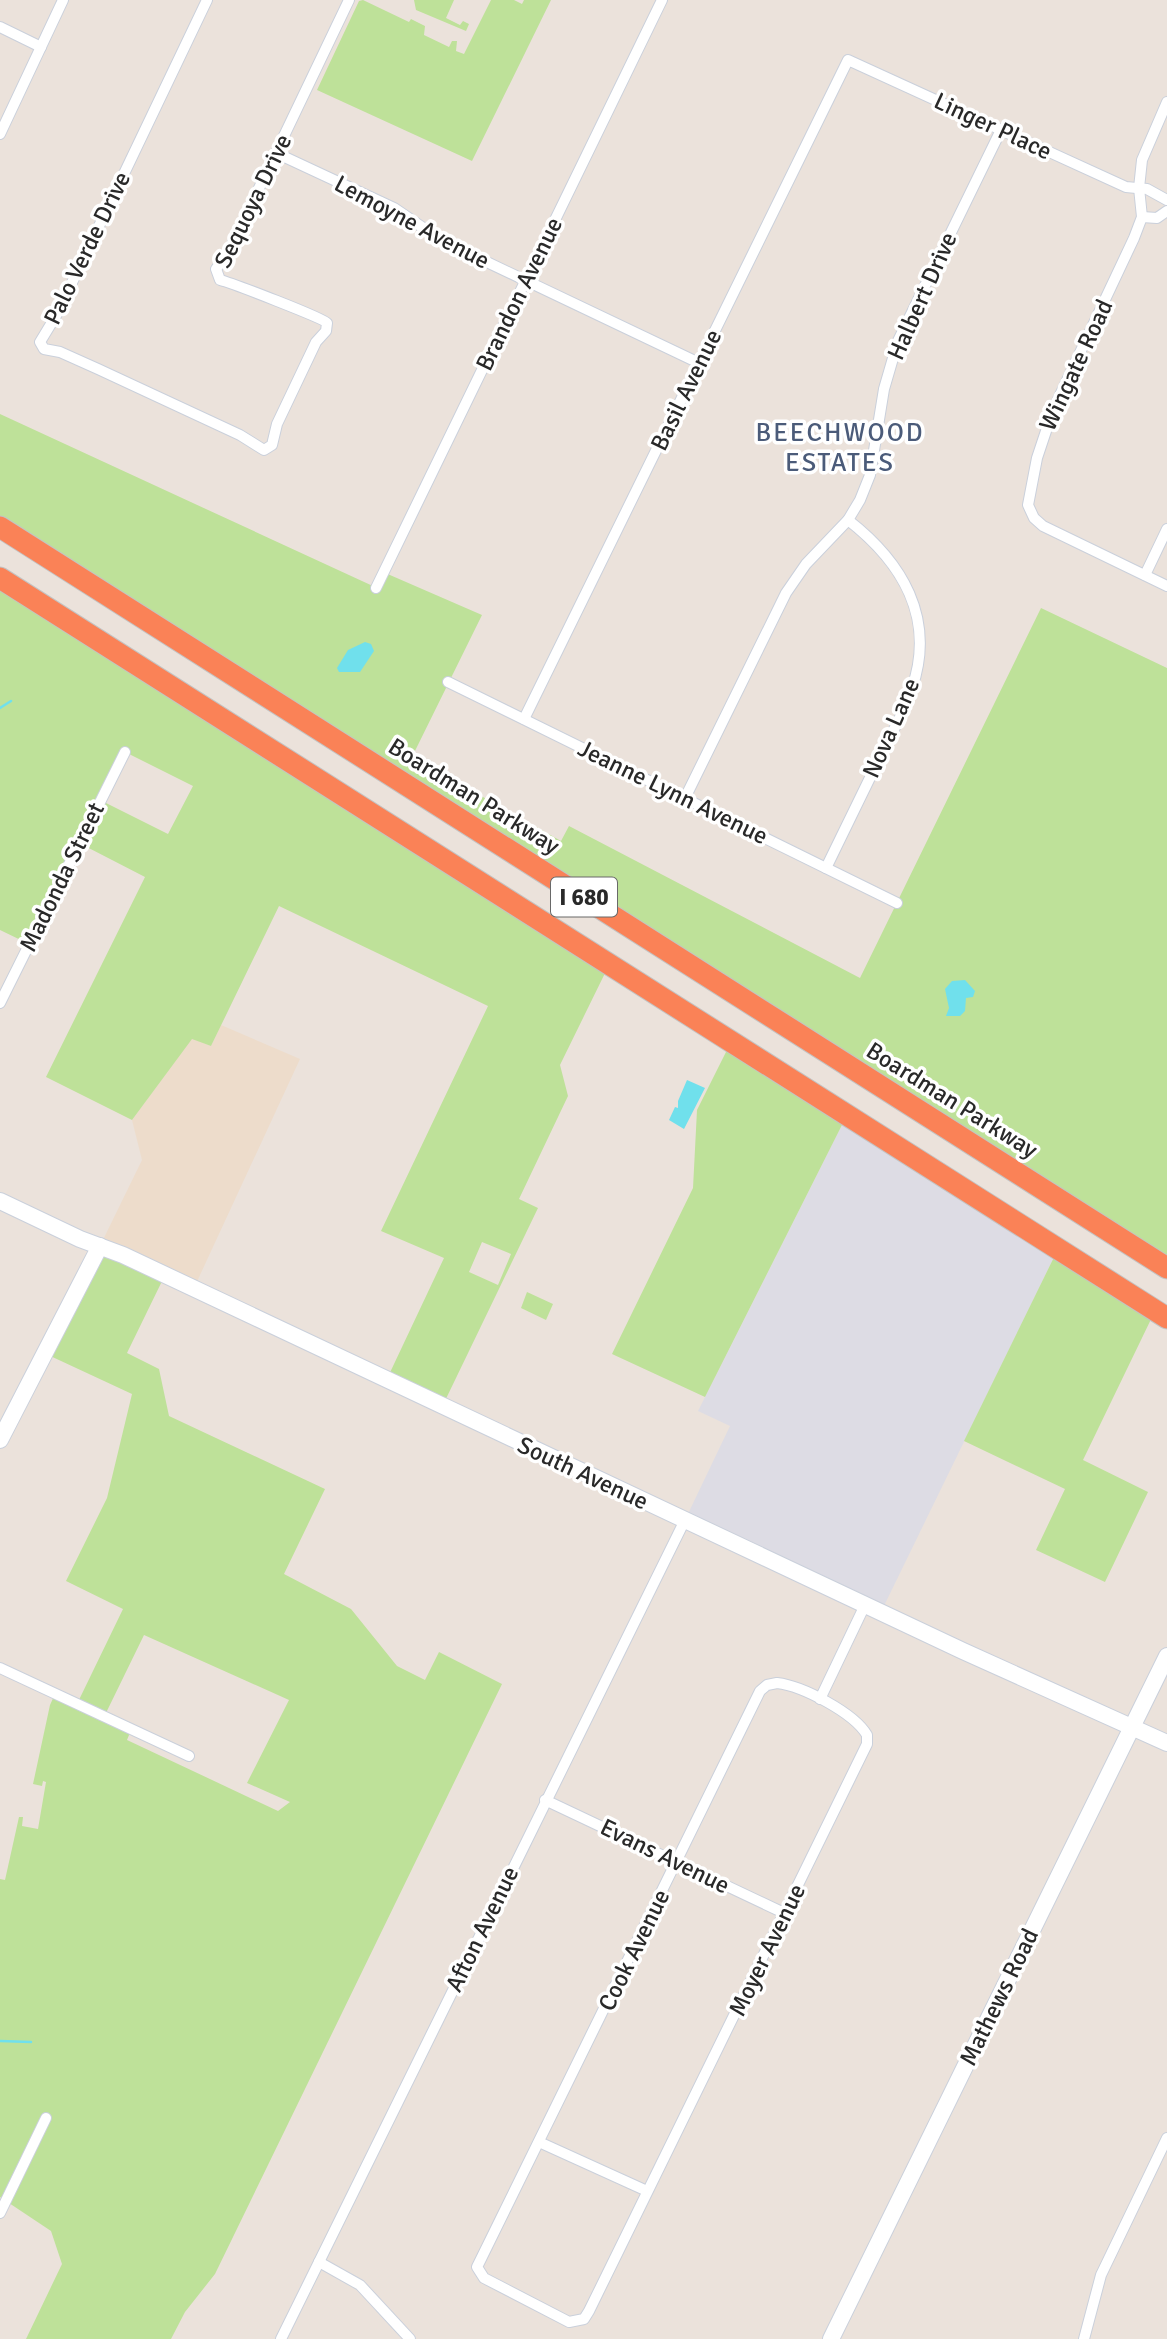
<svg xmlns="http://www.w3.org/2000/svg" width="1167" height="2339" viewBox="0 0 1167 2339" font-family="Signika,sans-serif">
<rect width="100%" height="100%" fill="#ebe2db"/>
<polygon fill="#dddce4" points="847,1115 1058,1249 881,1612 685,1520 730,1426 698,1411"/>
<polygon fill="#eddccb" points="221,1025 300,1059 194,1288 100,1246 142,1160 132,1120 192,1038 211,1046"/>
<g fill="#bee199" fill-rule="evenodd">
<polygon points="363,0 409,22 411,19 425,26 424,35 449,47 452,41 457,41 456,51 464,54 491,0 514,0 522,4 524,0 551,0 472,161 317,90 359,1"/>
<polygon points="414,0 454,0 446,18 460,25 463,21 469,24 466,31 416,10"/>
<polygon points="0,414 375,587 383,572 482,615 412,757 561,841 569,826 860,978 1041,608 1167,668 1167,1268 0,527"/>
<path d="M 0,578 L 609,965 L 560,1065 L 568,1096 L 519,1199 L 538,1208 L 442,1407 L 386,1381 L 444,1258 L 381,1231 L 488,1006 L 279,906 L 211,1046 L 192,1039 L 132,1120 L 46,1077 L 145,877 L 79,843 L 29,944 L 0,930 ZM 125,752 L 193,786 L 168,834 L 100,800 ZM 482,1242 L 511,1254 L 498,1285 L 469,1272 Z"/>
<polygon points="731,1042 847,1115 705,1397 612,1354 693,1188 697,1110"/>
<path d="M 100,1246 L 165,1275 L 127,1353 L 159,1369 L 169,1416 L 325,1489 L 284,1574 L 351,1609 L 397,1666 L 425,1680 L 439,1652 L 502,1684 L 215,2274 L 185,2312 L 171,2339 L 26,2339 L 62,2264 L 51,2231 L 0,2197 L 0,1879 L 5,1880 L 19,1817 L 23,1817 L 22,1826 L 38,1829 L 46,1782 L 43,1781 L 42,1786 L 33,1784 L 50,1705 L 55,1694 L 77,1704 L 123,1609 L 66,1581 L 107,1498 L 132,1394 L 46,1354 ZM 144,1635 L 289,1700 L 247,1783 L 290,1802 L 278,1811 L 127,1740 L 131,1730 L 104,1717 Z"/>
<polygon points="1058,1249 1155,1311 1083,1460 1148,1492 1105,1582 1036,1550 1065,1489 964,1441"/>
<polygon points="527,1292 553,1304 546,1320 521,1308"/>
</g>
<g fill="#70e0ec">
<polygon points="365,642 371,644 374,651 360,672 339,672 337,668 348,650"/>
<polygon points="965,980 975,991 973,997 966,998 965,1011 960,1016 946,1016 949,1008 945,989 952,981"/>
<polygon points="687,1080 705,1088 684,1129 669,1120 675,1107 678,1108 678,1101"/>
</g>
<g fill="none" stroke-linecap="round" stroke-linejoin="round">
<g stroke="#70e0ec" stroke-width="2.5">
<polyline points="0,708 11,701"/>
<polyline points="0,2041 31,2042"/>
</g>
<g stroke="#cad0db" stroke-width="12">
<g id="street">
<path d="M 207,0 L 57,314 L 40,342 L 44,349 L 60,352 L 98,369 L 240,435 L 264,450 L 272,445 L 277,424 L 316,342 L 326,331 L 327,323 C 323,318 232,283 220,280 L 216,269 L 228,253 L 349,0"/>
<polyline points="0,27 41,47"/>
<polyline points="1167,102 1142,160 1139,188 1142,217 1134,238 1053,410 1037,458 1028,505 1034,518 1043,526 1167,586"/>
<polyline points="0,134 63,0"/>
<polyline points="276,153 394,208 435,236 470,254 699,363"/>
<polyline points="1142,217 1157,218 1167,211"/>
<polyline points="1145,575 1167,529"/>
<polyline points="376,588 662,0"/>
<polyline points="448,682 897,903"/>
<polyline points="524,719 848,60 1126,187 1147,189 1167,200"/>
<polyline points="685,798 786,593 806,564 848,520 860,500 870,475 884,389 898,341 1001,130"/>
<path d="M 826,868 C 845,829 864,790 883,751 C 893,731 905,710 912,688 C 936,618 902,562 848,520"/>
<polyline points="0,1003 125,752"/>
<polyline points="0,1668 189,1756"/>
<path d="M 777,1683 C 803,1686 854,1713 867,1735 L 867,1744 L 589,2311 L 584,2319 L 569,2322 L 484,2278 L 477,2267 L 760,1691 L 767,1685 Z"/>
<polyline points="820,1699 865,1605"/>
<polyline points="545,1800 784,1913"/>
<polyline points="539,2142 647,2191"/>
<polyline points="0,2213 46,2118"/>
<polyline points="319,2262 360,2285 410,2339"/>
<polyline points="281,2339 685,1520"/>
<polyline points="1084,2339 1101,2275 1167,2138"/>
</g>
</g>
<g stroke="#cad0db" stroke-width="18">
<g id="secondary">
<polyline points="0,1201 80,1239 123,1255 963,1651 1167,1743"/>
<polyline points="0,1440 100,1246"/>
<polyline points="831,2339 1167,1656"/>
</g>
</g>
<g stroke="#c3c3c3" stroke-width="23">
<g id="highway">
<polyline points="0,527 1167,1268"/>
<polyline points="0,578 1167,1318"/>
</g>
</g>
<use href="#street" stroke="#fff" stroke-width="10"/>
<use href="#secondary" stroke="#fff" stroke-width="16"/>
<use href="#highway" stroke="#fa8257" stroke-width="21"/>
</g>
<g text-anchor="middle" stroke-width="7" stroke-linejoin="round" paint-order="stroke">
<rect fill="#fff" stroke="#696969" stroke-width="2" x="551" y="877.5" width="66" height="39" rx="5"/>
<g font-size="23" font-weight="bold" fill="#292929">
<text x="584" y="905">I 680</text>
</g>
<g font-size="24" fill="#292929" stroke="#fff">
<text transform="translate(993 126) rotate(25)" y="8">Linger Place</text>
<text transform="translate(253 201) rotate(-64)" y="8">Sequoya Drive</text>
<text transform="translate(412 222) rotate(28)" y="8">Lemoyne Avenue</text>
<text transform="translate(87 248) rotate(-64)" y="8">Palo Verde Drive</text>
<text transform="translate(519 294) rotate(-64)" y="8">Brandon Avenue</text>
<text transform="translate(922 296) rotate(-66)" y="8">Halbert Drive</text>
<text transform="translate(1076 365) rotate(-65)" y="8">Wingate Road</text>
<text transform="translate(686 390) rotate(-64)" y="8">Basil Avenue</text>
<text transform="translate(891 728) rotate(-66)" y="8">Nova Lane</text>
<text transform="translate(673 792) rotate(26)" y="8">Jeanne Lynn Avenue</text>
<text transform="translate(474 796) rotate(32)" y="8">Boardman Parkway</text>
<text transform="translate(62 877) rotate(-64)" y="8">Madonda Street</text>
<text transform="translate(952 1100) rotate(32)" y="8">Boardman Parkway</text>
<text transform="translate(583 1473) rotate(25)" y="8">South Avenue</text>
<text transform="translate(665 1856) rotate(26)" y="8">Evans Avenue</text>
<text transform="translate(482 1929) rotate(-64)" y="8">Afton Avenue</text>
<text transform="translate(634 1950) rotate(-64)" y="8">Cook Avenue</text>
<text transform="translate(767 1950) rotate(-64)" y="8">Moyer Avenue</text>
<text transform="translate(999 1997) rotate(-64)" y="8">Mathews Road</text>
</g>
<g font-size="26" letter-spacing="2" fill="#4b5b79" stroke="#fff">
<text x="840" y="441">BEECHWOOD<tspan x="840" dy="30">ESTATES</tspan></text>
</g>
</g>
</svg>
